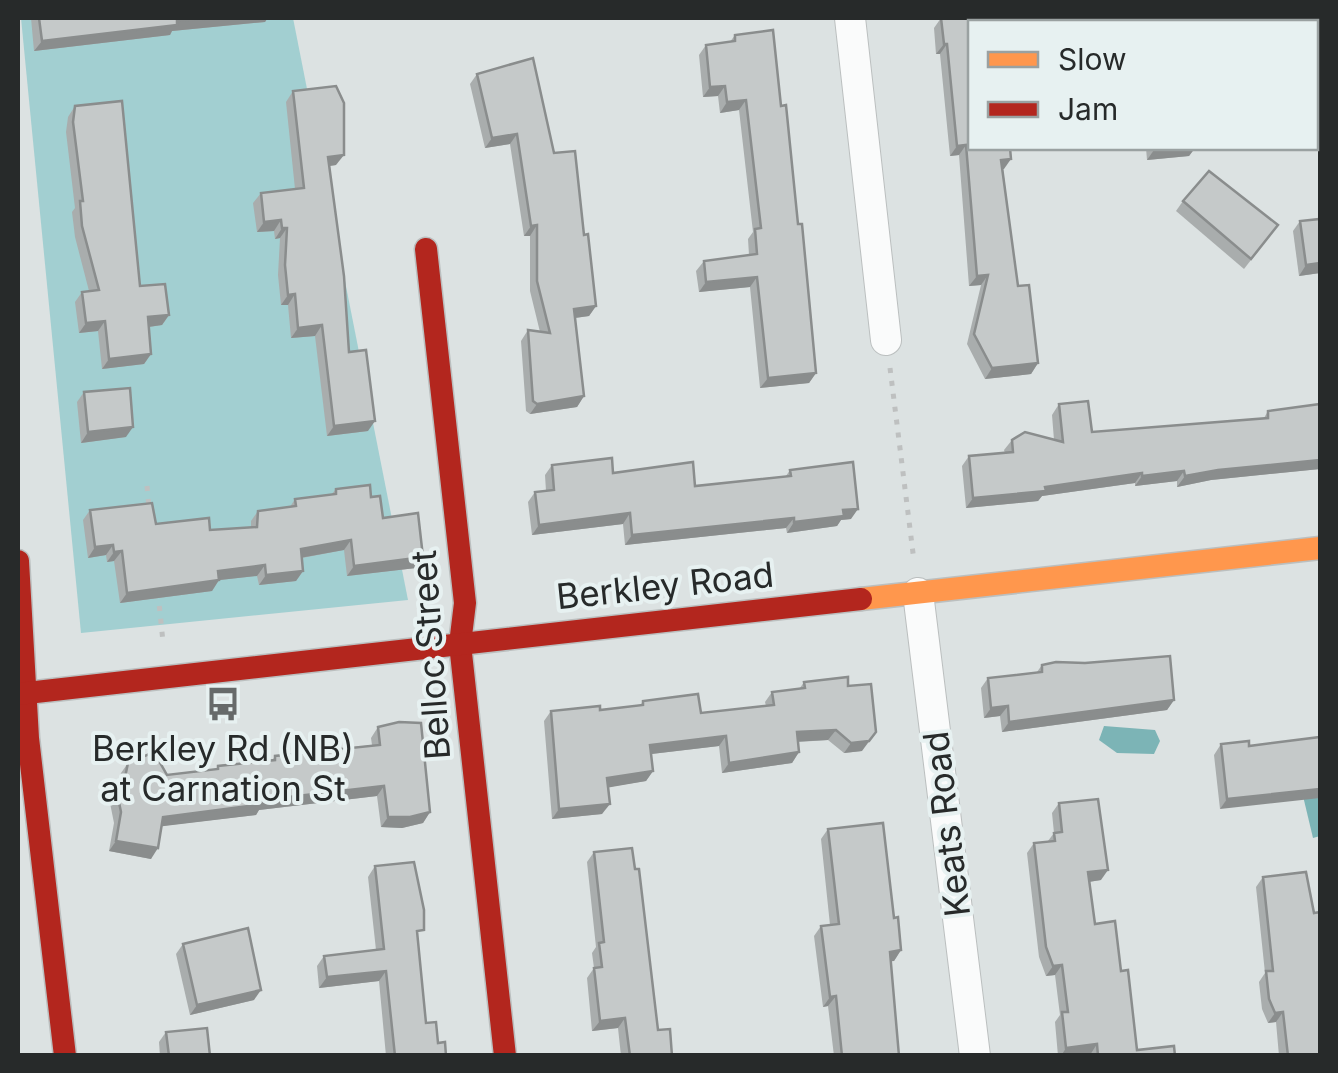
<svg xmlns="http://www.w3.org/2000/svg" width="1338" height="1073" viewBox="0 0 1338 1073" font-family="Inter,sans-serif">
<rect width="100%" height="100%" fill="#dce2e2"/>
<polygon fill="#a2cfd1" points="21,18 293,18 408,600 81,633"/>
<g fill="#7cb4b6">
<polygon points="1104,726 1155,730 1160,741 1154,754 1117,753 1099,740"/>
<polygon points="1320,793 1320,836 1313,838 1303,796"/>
</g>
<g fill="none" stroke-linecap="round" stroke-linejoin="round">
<g stroke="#bbbfbf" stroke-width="32">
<g id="street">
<polyline points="850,18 886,340"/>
<polyline points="1289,18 1290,22"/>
<polyline points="918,593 975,1056"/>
</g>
</g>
<g stroke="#bbbfbf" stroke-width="25">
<polyline id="slow" points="861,599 1320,548"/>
</g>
<g stroke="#bbbfbf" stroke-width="25">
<g id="jam">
<polyline points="426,249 465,603 460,644 505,1056"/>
<polyline points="18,561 28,738 65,1056"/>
<polyline points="18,694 861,599"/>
</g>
</g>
<g stroke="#bec0c0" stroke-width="5" stroke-dasharray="5 8" stroke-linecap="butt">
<polyline points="890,368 914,561"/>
<polyline points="147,486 149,508"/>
<polyline points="158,593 163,642"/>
</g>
<use href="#street" stroke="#fafbfb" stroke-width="30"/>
<use href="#slow" stroke="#ff974d" stroke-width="22"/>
<use href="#jam" stroke="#b3261e" stroke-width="22"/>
</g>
<g fill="#a9adad">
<polygon points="31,18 280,18 267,19 265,22 172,31 170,35 34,51"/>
<polygon points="941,18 1004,169 1003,169 1018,286 1038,363 1031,374 985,379 967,344 981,285 969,286 959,155 950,156 940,54 936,54 934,28"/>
<polygon points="1156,18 1217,18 1217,22 1157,22"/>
<polygon points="735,35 781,106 798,224 816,373 809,383 760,388 750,287 699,292 696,271 704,261 749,255 748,239 753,232 739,110 720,113 718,96 703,97 699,55 706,45 730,42"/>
<polygon points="477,74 554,153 584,235 596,306 589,316 575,318 584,396 577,407 530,414 526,411 521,341 528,330 540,332 530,291 530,236 524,236 510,144 485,148 470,84"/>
<polygon points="293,91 336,165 330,166 349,352 368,431 327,436 315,336 291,338 288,305 281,305 278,275 280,238 275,239 274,231 257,232 253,203 261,193 295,189 286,102"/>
<polygon points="75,106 140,286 169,315 162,325 149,327 151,354 144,364 102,369 98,331 79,333 75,302 82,292 89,291 75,237 72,212 75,208 66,132 68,117"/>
<polygon points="1146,148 1195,148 1189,156 1147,160"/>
<polygon points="1183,201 1278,225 1244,269 1176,211"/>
<polygon points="1300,221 1320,273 1299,276 1293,231"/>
<polygon points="84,392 126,437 81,443 77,402"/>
<polygon points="1059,404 1092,432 1264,418 1268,411 1320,404 1320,469 1211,480 1177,487 1177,481 1135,486 1135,483 1042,496 1038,501 966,508 962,466 969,456 1005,453 1004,450 1012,440 1054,440 1052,415"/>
<polygon points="552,465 695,486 786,476 790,470 851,519 841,520 837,526 787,533 786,528 625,545 623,524 532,535 528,502 535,492 546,491 545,475"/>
<polygon points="336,489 371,497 383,518 423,557 416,568 347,576 344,550 302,558 303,571 296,581 259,585 257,576 219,580 212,591 120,603 114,561 107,562 106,555 88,558 83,520 90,510 156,524 210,530 251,527 251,521 258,511 290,507 295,499 331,495"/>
<polygon points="1042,665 1174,700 1167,710 1002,732 1000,716 984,718 981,688 988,678 1037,672"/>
<polygon points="804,682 848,686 862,751 844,753 828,740 798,742 799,752 792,763 722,773 719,746 651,754 653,771 646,781 608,787 602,814 552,819 544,721 551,711 600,710 640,706 643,701 701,713 766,706 765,702 772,692 800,688"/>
<polygon points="378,727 430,812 423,823 402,828 381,827 377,796 259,810 256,815 161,826 151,859 109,851 114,823 110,803 116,794 121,773 128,763 167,775 216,769 218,766 272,761 275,756 372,745 371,738"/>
<polygon points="1320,737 1220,809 1214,755 1221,744 1249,746"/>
<polygon points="1059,803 1101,880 1089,882 1095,924 1121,971 1137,1050 1175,1056 1058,1056 1055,1022 1060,1015 1055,975 1046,976 1039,957 1027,853 1034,843 1048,841 1054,833 1052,813"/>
<polygon points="828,829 894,918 901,950 894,961 891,961 899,1056 834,1056 828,1006 823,1007 814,936 821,926 830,925 821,839"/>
<polygon points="594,852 658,1030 672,1056 621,1056 618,1028 592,1031 587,978 594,968 592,953 596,947 587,862"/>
<polygon points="375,866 418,940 426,1023 446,1056 386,1056 379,981 319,988 317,966 324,956 376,950 368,877"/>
<polygon points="1263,877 1320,1056 1279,1056 1276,1022 1268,1023 1262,1009 1259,982 1265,973 1256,887"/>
<polygon points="183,944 254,1000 190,1015 176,954"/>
<polygon points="166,1032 210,1056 160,1056 159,1042"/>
</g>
<g fill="#8a8d8d">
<polygon points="218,18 280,18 267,19 265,22 172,31 170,35 34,51 42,41 177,21"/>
<polygon points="944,44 947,44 940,54 936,54"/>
<polygon points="725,86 718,96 703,97 710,87"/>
<polygon points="746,100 739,110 720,113 727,102"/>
<polygon points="517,134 510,144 485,148 492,138"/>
<polygon points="966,145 959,155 950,156 957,146"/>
<polygon points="1178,148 1195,148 1189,156 1147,160 1154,150"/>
<polygon points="344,155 336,165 321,167 328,157"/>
<polygon points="1011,159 1004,169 994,170 1001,160"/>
<polygon points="281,220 274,231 257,232 264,222"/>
<polygon points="537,225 530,236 524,236 531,226"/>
<polygon points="282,228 287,228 280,238 275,239"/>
<polygon points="1320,263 1320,273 1299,276 1306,265"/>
<polygon points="988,275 981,285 969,286 977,276"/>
<polygon points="757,277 750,287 699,292 706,282"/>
<polygon points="295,294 288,305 281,305 288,295"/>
<polygon points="596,306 589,316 567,319 574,309"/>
<polygon points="169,315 162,325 141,328 148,317"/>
<polygon points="105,321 98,331 79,333 86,323"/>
<polygon points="322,325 315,336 291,338 298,328"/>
<polygon points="151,354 144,364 102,369 109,359"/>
<polygon points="1038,363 1031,374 985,379 992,368"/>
<polygon points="816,373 809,383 760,388 768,378"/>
<polygon points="584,396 577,407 530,414 537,404"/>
<polygon points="375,421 368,431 327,436 334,426"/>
<polygon points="133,427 126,437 81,443 88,432"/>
<polygon points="1320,460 1320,469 1211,480 1177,487 1185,476 1218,470"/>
<polygon points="1184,471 1177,481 1135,486 1142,476"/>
<polygon points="1142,473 1135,483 1042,496 1038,501 966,508 973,498"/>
<polygon points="858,509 851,519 841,520 837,526 787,533 794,522 843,510"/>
<polygon points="630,513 623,524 532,535 539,525"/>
<polygon points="794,518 786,528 625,545 632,535"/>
<polygon points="351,540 344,550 294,559 301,549"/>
<polygon points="113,545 106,555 88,558 95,547"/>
<polygon points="122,551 114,561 107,562 114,552"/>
<polygon points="423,557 416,568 347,576 354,566"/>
<polygon points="265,565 257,576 211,581 218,571"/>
<polygon points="303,571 296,581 259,585 266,575"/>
<polygon points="219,580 212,591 120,603 127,593"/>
<polygon points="1174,700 1167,710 1002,732 1009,722"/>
<polygon points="1008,706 1000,716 984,718 991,708"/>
<polygon points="836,730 828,740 790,742 797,732"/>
<polygon points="876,732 862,751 844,753 851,743"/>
<polygon points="726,736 719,746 643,755 650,745"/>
<polygon points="799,752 792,763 722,773 729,763"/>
<polygon points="653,771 646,781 600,789 607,778"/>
<polygon points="384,786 377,796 259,810 256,815 156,827 163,817 262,800"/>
<polygon points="1320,789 1320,798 1220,809 1227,799"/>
<polygon points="610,804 602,814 552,819 559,809"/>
<polygon points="430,812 423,823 402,828 381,827 388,817"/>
<polygon points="116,841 158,848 151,859 109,851"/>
<polygon points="1108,870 1101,880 1081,883 1088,872"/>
<polygon points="901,950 894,961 883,962 890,952"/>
<polygon points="1062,965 1055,975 1046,976 1053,966"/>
<polygon points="386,971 379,981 319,988 327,977"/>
<polygon points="261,990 254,1000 190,1015 197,1005"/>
<polygon points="836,996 828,1006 823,1007 830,997"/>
<polygon points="1283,1012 1276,1022 1268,1023 1275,1013"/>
<polygon points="625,1018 618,1028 592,1031 600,1021"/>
<polygon points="1097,1044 1090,1055 1061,1056 1066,1048"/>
</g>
<g fill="#c5c9c9" stroke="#8a8d8d" stroke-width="2.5">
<polygon points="39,18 218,18 177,21 177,25 42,41"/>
<polygon points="941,18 988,18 988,22 970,22 970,148 1010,148 1011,159 1001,160 1018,286 1029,285 1038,363 992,368 974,334 988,275 977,276 966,145 957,146 947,44 944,44"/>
<polygon points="1164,18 1217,18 1217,22 1165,22"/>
<polygon points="773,30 781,106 786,105 798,224 802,224 816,373 768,378 757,277 706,282 704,261 757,254 755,229 761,228 746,100 727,102 725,86 710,87 706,45 735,41 735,35"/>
<polygon points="533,58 554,153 575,151 584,235 588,234 596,306 574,309 584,396 537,404 533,401 528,330 550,333 537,281 537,225 531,226 517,134 492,138 477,74"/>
<polygon points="336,86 344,103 344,155 328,157 344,276 349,352 366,350 375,421 334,426 322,325 298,328 295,294 288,295 285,265 287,228 282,228 281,220 264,222 261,193 304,188 293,91"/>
<polygon points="122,101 140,286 165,284 169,315 148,317 151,354 109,359 105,321 86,323 82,292 99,290 82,226 80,201 83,201 73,122 75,106"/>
<polygon points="1154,148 1178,148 1154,150"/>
<polygon points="1209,171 1278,225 1251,259 1183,201"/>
<polygon points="1320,219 1320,263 1306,265 1300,221"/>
<polygon points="130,388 133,427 88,432 84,392"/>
<polygon points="1088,401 1092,432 1268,418 1268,411 1320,404 1320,460 1218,470 1185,476 1184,471 1142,476 1142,473 1045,487 1046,491 973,498 969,456 1013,452 1012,440 1025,432 1063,442 1059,404"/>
<polygon points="612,458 613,473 693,462 695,486 791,476 790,470 853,462 858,509 843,510 844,516 794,522 794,518 632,535 630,513 539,525 535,492 554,490 552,465"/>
<polygon points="370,485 371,497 380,496 383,518 418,513 423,557 354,566 351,540 301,549 303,571 266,575 265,565 218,571 219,580 127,593 122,551 114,552 113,545 95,547 90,510 152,503 156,524 209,518 210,530 257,527 258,511 296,506 295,499 336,494 336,489"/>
<polygon points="1170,656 1174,700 1009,722 1008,706 991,708 988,678 1042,672 1042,665 1056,662 1085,663"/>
<polygon points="848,677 848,686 871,684 876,732 869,741 851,743 836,730 797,732 799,752 729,763 726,736 650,745 653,771 607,778 610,804 559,809 551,711 600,706 600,710 643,705 643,701 698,694 701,713 774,705 772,692 805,688 804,682"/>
<polygon points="399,722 421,723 430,812 410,817 388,817 384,786 262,800 263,804 163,817 158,848 116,841 121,812 117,793 123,787 128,763 154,752 167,775 218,769 218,766 275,760 275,756 380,745 378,727"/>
<polygon points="1320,737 1320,789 1227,799 1221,744 1249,741 1249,746"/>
<polygon points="1098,799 1108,870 1088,872 1095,924 1115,921 1121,971 1128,970 1137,1050 1174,1046 1175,1056 1098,1056 1097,1044 1066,1048 1062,1012 1068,1012 1062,965 1053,966 1046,947 1034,843 1055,841 1054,833 1062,832 1059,803"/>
<polygon points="883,823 894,918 898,917 901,950 890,952 899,1056 842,1056 836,996 830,997 821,926 839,924 828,829"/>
<polygon points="632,848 635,869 639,869 658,1030 670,1029 672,1056 630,1056 625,1018 600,1021 594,968 602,967 599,943 604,942 594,852"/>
<polygon points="414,862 424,910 424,930 417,931 426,1023 436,1022 438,1043 445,1042 446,1056 395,1056 386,971 327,977 324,956 384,949 375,866"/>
<polygon points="1306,872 1314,913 1320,912 1320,1056 1288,1056 1283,1012 1275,1013 1269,999 1266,971 1273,971 1263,877"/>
<polygon points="248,928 261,990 197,1005 183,944"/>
<polygon points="207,1028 210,1056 169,1056 166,1032"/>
</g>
<defs>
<g id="bus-bare" transform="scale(2.7)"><path d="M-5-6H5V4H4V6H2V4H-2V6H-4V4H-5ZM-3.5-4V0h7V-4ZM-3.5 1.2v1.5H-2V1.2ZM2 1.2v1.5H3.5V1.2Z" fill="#666a6a" stroke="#e7f1f1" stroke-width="2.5" paint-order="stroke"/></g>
</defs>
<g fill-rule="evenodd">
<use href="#bus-bare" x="223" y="704"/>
</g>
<g text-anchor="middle" stroke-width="8" stroke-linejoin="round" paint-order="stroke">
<g font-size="35" fill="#272a2a" stroke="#e7f1f1">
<text transform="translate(665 586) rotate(-6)" y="12">Berkley Road</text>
<text transform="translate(431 655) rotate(-94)" y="12">Belloc Street</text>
<text transform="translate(947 824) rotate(-97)" y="12">Keats Road</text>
</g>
<g font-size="35" fill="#272a2a" stroke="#e7f1f1">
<text x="223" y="761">Berkley Rd (NB)<tspan x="223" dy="40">at Carnation St</tspan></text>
</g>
</g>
<rect width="1338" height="1073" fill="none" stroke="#272a2a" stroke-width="40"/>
<rect x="968" y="20" width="350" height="130" fill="#e7f1f1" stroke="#9aa1a1" stroke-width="2.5"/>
<rect x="988" y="52" width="50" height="15" fill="#ff974d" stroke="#9aa1a1" stroke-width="2.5"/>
<text x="1058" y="70" font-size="30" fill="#272a2a">Slow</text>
<rect x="988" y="102" width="50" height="15" fill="#b3261e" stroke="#9aa1a1" stroke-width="2.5"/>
<text x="1058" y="120" font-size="30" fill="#272a2a">Jam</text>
</svg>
